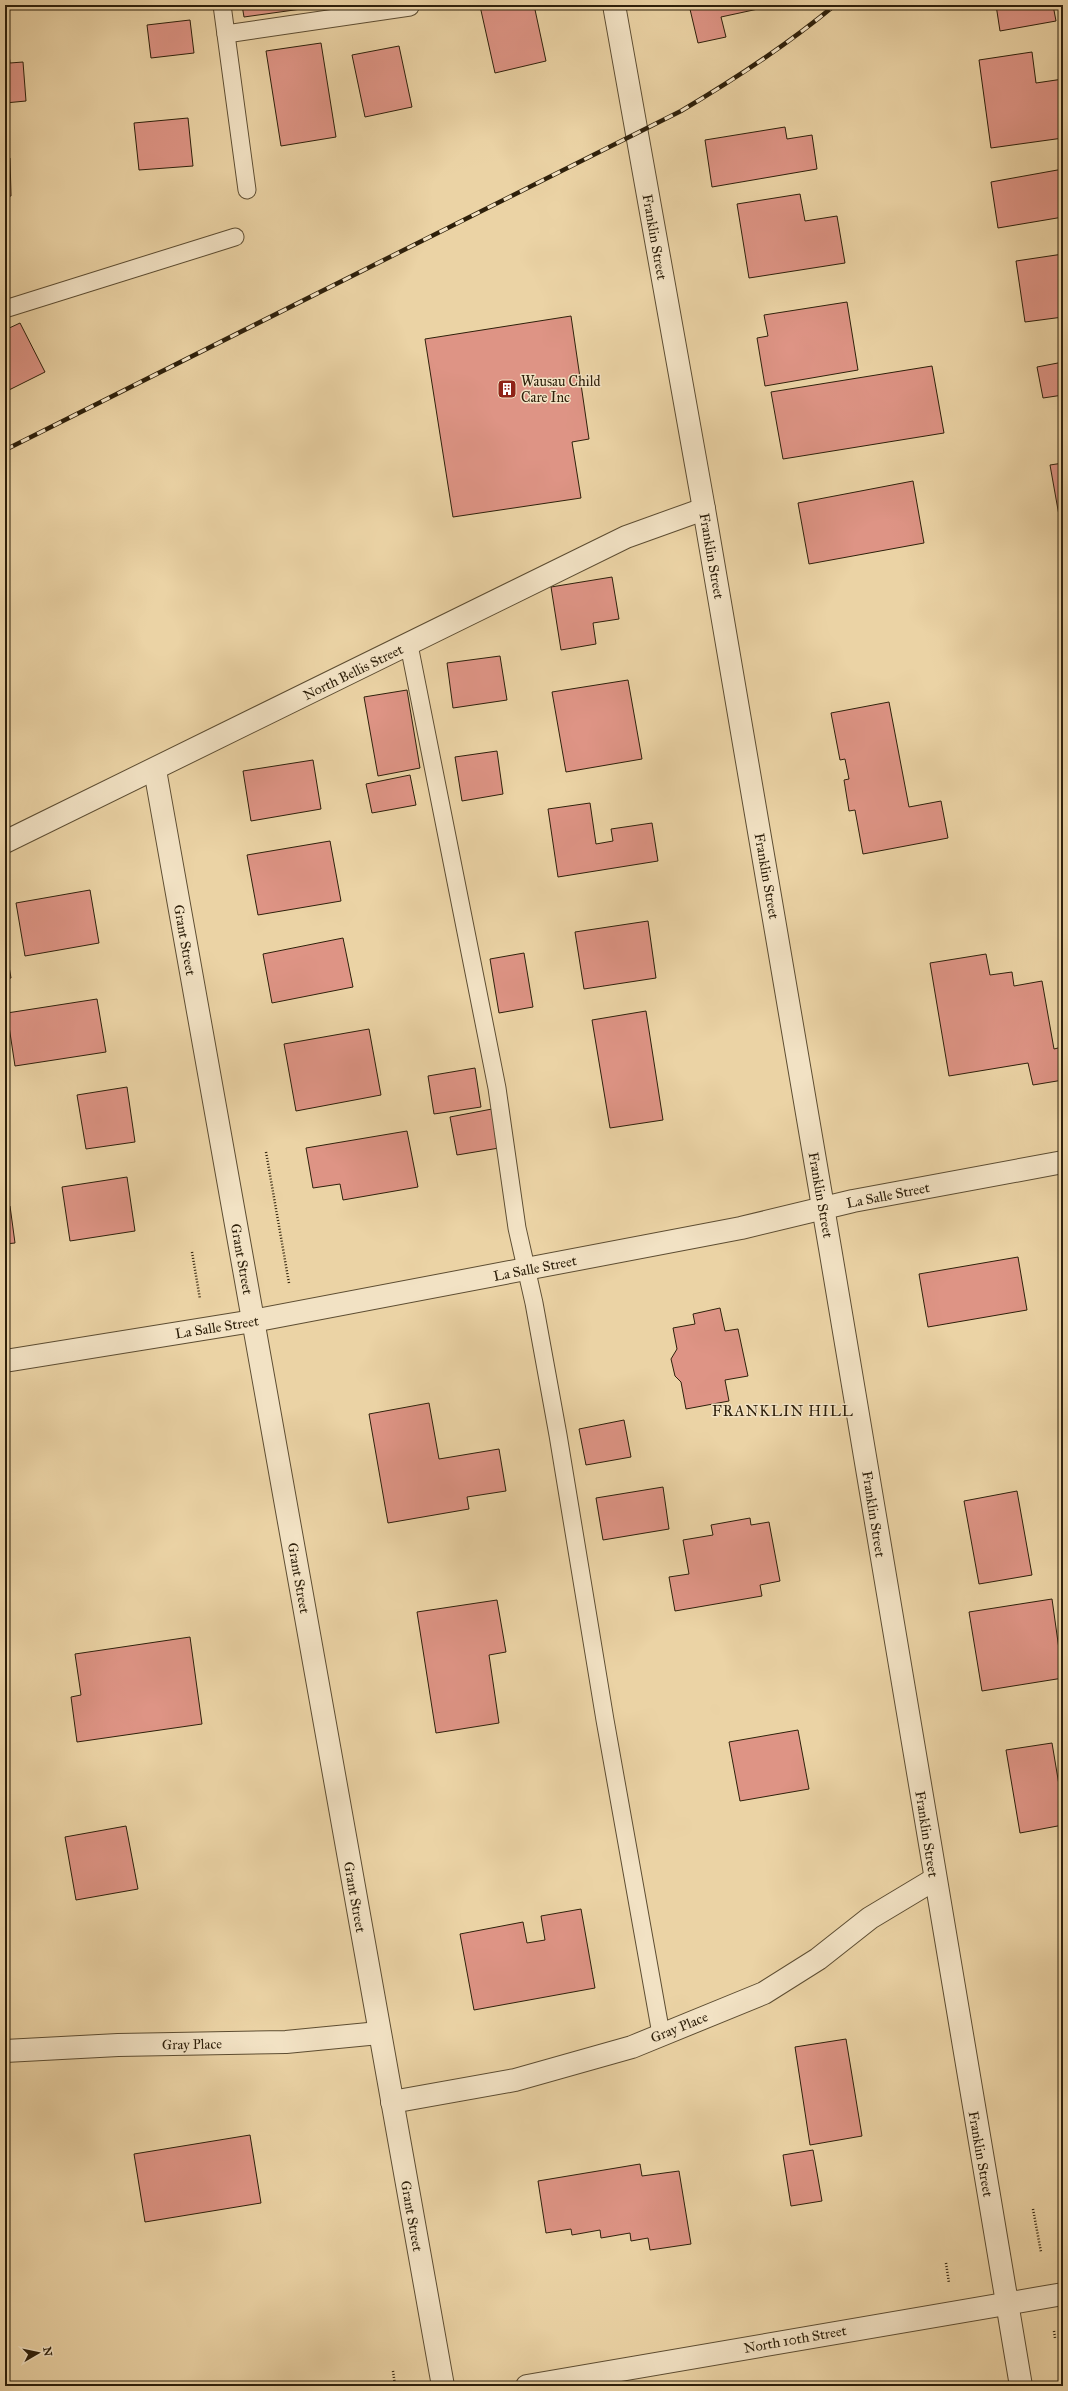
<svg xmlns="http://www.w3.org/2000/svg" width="1068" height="2391" viewBox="0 0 1068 2391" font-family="'IM FELL Great Primer',serif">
<rect width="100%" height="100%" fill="#ebd3a5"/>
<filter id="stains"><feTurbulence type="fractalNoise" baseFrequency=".005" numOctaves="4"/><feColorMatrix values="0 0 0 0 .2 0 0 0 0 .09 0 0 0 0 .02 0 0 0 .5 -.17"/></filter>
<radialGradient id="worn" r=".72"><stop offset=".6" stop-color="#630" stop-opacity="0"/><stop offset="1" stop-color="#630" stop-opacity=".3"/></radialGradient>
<g fill="#de9485" stroke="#2e200b">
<polygon points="242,5 323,5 323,6 244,17"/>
<polygon points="534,5 546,61 495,73 480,6"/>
<polygon points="689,5 757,5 758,9 721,17 726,37 698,43"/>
<polygon points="996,5 1053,5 1056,21 1000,31"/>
<polygon points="5,18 10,63 23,62 26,101 5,103"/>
<polygon points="190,20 194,53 151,58 147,25"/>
<polygon points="321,43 336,137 281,146 266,51"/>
<polygon points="399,46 412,107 365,117 352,55"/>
<polygon points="1032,52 1036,83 1063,79 1063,138 991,148 979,60"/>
<polygon points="188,118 193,166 139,170 134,123"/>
<polygon points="785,127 787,139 812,135 817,169 712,187 705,140"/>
<polygon points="5,158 10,158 11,196 5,197"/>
<polygon points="1063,169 1063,217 998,228 991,182"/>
<polygon points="800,194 805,221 837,216 845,263 749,278 737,204"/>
<polygon points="1063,254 1063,317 1025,322 1016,261"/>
<polygon points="847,302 858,370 765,386 757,338 768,336 764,315"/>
<polygon points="571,316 589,439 572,442 581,498 453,517 425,339"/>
<polygon points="20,323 45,372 5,392 5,330"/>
<polygon points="1063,362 1063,395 1043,398 1037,367"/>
<polygon points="932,366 944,433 783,459 771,392"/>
<polygon points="1063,463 1063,521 1060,521 1050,465"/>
<polygon points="913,481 924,543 809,564 798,503"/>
<polygon points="612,577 619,619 593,623 596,644 561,650 551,587"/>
<polygon points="500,656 507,700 453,708 447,663"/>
<polygon points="628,680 642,759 566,772 552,692"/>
<polygon points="407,690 420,768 378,776 364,697"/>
<polygon points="889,702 909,807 941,801 948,838 863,854 855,810 849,811 844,780 849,779 845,759 840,760 831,713"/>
<polygon points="497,751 503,794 462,801 455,757"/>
<polygon points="313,760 321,809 251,821 243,771"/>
<polygon points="410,775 416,805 372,813 366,784"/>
<polygon points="590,803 596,844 613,841 611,829 652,823 658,861 558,877 548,809"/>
<polygon points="330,841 341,901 258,915 247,855"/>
<polygon points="90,890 99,943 25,956 16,903"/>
<polygon points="648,921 656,978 584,989 575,932"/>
<polygon points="343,938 353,987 272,1003 263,954"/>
<polygon points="5,943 11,978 5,979"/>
<polygon points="524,953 533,1007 499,1013 490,959"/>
<polygon points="986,954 990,975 1012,972 1014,986 1042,981 1054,1049 1062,1047 1063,1080 1033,1085 1028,1063 949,1076 930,963"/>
<polygon points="97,999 106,1052 15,1066 7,1013"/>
<polygon points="646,1011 663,1120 610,1128 592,1020"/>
<polygon points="369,1029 381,1095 296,1111 284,1044"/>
<polygon points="475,1068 481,1107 434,1114 428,1076"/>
<polygon points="127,1087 135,1142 86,1149 77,1095"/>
<polygon points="492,1109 499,1148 457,1155 450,1117"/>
<polygon points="407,1131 418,1187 343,1200 340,1184 313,1188 306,1148"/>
<polygon points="127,1177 135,1231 70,1241 62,1187"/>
<polygon points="5,1206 10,1206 15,1243 5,1244"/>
<polygon points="1018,1257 1027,1310 928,1327 919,1274"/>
<polygon points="720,1308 725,1331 738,1329 748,1376 725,1380 729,1401 686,1409 681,1382 675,1376 671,1359 677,1349 673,1328 695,1324 693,1314"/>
<polygon points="429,1403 439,1459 499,1449 506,1491 467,1497 469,1509 388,1523 369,1414"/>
<polygon points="624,1420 631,1457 586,1465 579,1429"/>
<polygon points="663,1487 669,1529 603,1540 596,1498"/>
<polygon points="1017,1491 1032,1575 979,1584 964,1501"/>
<polygon points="750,1518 751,1525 769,1522 780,1581 760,1585 762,1596 675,1611 669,1577 689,1574 683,1540 713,1535 711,1525"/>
<polygon points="1052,1599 1063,1678 982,1691 969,1612"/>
<polygon points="497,1600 506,1652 489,1655 499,1723 436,1733 417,1612"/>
<polygon points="190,1637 202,1724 77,1742 71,1697 81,1695 75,1654"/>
<polygon points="798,1730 809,1789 740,1801 729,1742"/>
<polygon points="1052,1743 1063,1809 1063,1825 1020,1833 1006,1750"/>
<polygon points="126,1826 138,1889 76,1900 65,1837"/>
<polygon points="581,1909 595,1988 474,2010 460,1934 523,1922 527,1943 545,1940 541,1916"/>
<polygon points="846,2039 862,2136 810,2145 795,2047"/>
<polygon points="250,2135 261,2203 145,2222 134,2154"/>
<polygon points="813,2150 822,2201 791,2206 783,2155"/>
<polygon points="640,2164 642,2176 679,2171 691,2244 650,2250 648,2238 631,2241 630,2233 601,2238 600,2230 572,2235 571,2229 546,2233 538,2181"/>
</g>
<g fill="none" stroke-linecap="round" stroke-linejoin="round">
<g stroke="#5d4d32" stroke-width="19">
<g id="service">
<polyline points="222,5 247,190"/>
<polyline points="226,34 410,7"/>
<polyline points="5,309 235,237"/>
<polyline points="409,645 497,1088 517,1228 534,1303 558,1435 605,1720 661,2034"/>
</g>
</g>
<g stroke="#5d4d32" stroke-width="24">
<g id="minor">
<polyline points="155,770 443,2386"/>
<polyline points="5,842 626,537 704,509"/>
<polyline points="5,1361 253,1321 741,1228 853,1201 1063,1162"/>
<polyline points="5,2051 118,2045 286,2042 379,2033"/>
<polyline points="392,2102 515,2080 632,2047 764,1993 818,1959 870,1918 935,1879"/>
</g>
</g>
<g stroke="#5d4d32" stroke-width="24">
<g id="tertiary">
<polyline points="614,5 704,509 830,1248 1021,2386"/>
<polyline points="527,2386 1063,2294"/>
</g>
</g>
<g stroke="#2e200b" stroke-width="2.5" stroke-dasharray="1 2" stroke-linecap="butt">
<polyline points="266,1152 289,1283"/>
<polyline points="192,1252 200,1299"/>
<polyline points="1033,2209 1041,2252"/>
<polyline points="946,2263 949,2283"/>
<polyline points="1054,2331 1055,2338"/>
<polyline points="393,2371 395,2385"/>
</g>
<use href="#service" stroke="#f2e2c4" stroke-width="17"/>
<use href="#minor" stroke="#f2e2c4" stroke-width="22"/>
<use href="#tertiary" stroke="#f2e2c4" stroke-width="22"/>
<g stroke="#2e200b" stroke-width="4.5">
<path id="rail" d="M 5,450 L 681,111 C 735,79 787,45 835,5"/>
</g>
<use href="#rail" stroke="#f2e2c4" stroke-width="3" stroke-dasharray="9" stroke-linecap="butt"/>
</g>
<defs>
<g id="building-square" transform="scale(1)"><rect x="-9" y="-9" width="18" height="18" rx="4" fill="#8f2418" stroke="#f2e2c4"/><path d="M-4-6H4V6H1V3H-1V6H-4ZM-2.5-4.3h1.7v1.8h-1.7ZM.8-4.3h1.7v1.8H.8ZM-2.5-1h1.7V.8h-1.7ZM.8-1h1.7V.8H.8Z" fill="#fff"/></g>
</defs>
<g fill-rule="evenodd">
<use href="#building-square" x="507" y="389"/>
</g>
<g text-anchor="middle" stroke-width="3" stroke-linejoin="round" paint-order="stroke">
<g font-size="14" fill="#2e200b" stroke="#f2e2c4">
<text transform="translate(655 237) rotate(80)" y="5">Franklin Street</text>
<text transform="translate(712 556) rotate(80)" y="5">Franklin Street</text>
<text transform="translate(353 672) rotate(-26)" y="5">North Bellis Street</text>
<text transform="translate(767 876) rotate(80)" y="5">Franklin Street</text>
<text transform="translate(185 940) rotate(80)" y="5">Grant Street</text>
<text transform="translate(821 1195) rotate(80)" y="5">Franklin Street</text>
<text transform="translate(888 1195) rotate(-11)" y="5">La Salle Street</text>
<text transform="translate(242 1259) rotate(80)" y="5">Grant Street</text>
<text transform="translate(535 1268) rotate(-11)" y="5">La Salle Street</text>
<text transform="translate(217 1327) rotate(-9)" y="5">La Salle Street</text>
<text transform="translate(874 1514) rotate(81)" y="5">Franklin Street</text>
<text transform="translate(299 1578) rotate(80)" y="5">Grant Street</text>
<text transform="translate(927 1834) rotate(81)" y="5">Franklin Street</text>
<text transform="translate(355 1897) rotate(80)" y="5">Grant Street</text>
<text transform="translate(679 2027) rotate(-22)" y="5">Gray Place</text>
<text transform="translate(192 2044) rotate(-1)" y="5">Gray Place</text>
<text transform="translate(981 2154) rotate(80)" y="5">Franklin Street</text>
<text transform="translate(412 2216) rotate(80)" y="5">Grant Street</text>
<text transform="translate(795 2339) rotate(-10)" y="5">North 10th Street</text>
</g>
<g font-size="14" fill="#2e200b" stroke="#f2e2c4" text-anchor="start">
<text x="521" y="386">Wausau Child<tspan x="521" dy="16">Care Inc</tspan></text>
</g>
<g font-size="15" letter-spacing="1" fill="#2e200b" stroke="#f2e2c4">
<text x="783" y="1416">FRANKLIN HILL</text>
</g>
</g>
<rect width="1068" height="2391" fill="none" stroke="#ebd3a5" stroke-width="20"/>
<rect x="6" y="6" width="1056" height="2379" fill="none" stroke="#2e200b" stroke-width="2"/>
<rect x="10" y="10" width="1048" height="2371" fill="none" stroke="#2e200b"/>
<g transform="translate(38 2353) rotate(81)" stroke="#f2e2c4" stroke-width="3" paint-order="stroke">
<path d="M0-3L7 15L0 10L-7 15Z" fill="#2e200b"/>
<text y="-6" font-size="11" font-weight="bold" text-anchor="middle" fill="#2e200b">N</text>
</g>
<rect width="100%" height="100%" filter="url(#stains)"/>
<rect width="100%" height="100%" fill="url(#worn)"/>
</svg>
